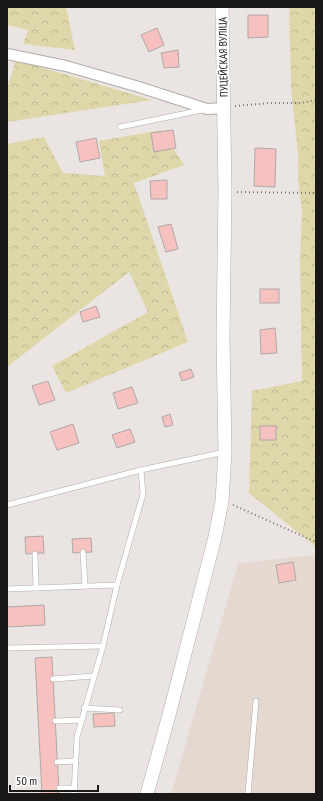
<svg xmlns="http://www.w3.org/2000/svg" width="323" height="801" viewBox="0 0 323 801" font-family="'PT Sans Narrow',sans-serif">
<defs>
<pattern id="forest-crowns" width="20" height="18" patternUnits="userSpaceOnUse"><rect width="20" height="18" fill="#ded7a9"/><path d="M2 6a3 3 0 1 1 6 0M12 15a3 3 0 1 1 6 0" fill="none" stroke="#beb891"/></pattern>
</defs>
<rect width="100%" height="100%" fill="#eae5e2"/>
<polygon fill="#e5d8d1" points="305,556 316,556 316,794 171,794 238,564"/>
<g fill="url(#forest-crowns)">
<polygon points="7,7 66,7 75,50 23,44 28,30 7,25"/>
<polygon points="289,7 316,7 316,547 249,493 252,391 302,381 300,261 302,212 298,181 298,153 291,88"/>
<polygon points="16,60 152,100 7,122 7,88"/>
<polygon points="161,130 184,165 134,183 188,342 66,393 52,366 148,312 129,272 7,367 7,144 44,137 63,173 105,176 99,141"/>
</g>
<g fill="#f6c1bf" stroke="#afa8a8">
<polygon points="248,15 268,15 268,37 248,38"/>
<polygon points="157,28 164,45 149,52 141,35"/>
<polygon points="178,50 179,67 164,68 161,53"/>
<polygon points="173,130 176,148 154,152 151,133"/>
<polygon points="96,138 100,158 80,162 76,142"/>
<polygon points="255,148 276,149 275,187 254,186"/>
<polygon points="167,180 167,199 151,199 150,181"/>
<polygon points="171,224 178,249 166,252 158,227"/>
<rect x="260" y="289" width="19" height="14"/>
<polygon points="96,306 100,317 83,322 80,312"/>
<polygon points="275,328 277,353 261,354 260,330"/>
<polygon points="191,369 194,377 182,381 179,373"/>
<polygon points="48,381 55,400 39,405 32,386"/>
<polygon points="132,387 138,403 118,409 113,393"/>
<polygon points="170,414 173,425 165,427 162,417"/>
<polygon points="73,424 79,443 57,450 50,432"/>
<rect x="260" y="426" width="16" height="14"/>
<polygon points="130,429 135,442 117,448 112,435"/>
<polygon points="43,536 44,553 26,554 25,537"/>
<polygon points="91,538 92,552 73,553 72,539"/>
<polygon points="293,562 296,580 279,583 276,565"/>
<polygon points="44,605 45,625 7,627 7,607"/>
<polygon points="52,657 59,793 42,794 35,658"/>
<polygon points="114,713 115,726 94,727 93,714"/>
</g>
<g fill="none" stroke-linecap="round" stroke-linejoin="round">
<g stroke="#b2aca9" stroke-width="6">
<g id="service">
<polyline points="120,127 202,110"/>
<polyline points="7,505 141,470"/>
<polyline points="83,552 85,586"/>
<polyline points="35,554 36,588"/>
<polyline points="7,589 117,585"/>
<polyline points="7,648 103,646"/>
<polyline points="53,679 94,676"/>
<polyline points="84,708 120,710"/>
<polyline points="55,721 81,720"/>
<polyline points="57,762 76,761"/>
<polyline points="59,788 75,788"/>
<polyline points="74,794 77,737 103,646 117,585 143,494 141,470 225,452"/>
<polyline points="248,794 256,701"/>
</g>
</g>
<g stroke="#b2aca9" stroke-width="12">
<polyline id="minor" points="7,54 66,66 139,87 207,109 224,108"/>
</g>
<g stroke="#b2aca9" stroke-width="14">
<polyline id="tertiary" points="147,794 169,715 215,537 222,501 225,452 223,337 225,192 222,7"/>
</g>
<g stroke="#787573" stroke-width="2" stroke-dasharray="1 3" stroke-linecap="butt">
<polyline points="235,106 271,103 301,103 316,100"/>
<polyline points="237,192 316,193"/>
<polyline points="233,505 316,542"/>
</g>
<use href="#service" stroke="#fff" stroke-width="5"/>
<use href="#minor" stroke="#fff" stroke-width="10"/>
<use href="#tertiary" stroke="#fff" stroke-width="13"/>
</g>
<g text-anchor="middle" stroke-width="3.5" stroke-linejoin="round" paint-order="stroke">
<g font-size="11" fill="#1a1817" stroke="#fff">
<text transform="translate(223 57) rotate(-91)" y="4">ПУЦЕЙСКАЯ ВУЛІЦА</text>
</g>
</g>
<rect width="323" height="801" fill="none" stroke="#1a1817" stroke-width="16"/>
<path d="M10 785v6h88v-6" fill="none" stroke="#1a1817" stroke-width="2"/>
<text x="16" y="785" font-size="12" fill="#1a1817" stroke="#ffffff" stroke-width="3" paint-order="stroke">50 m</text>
</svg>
